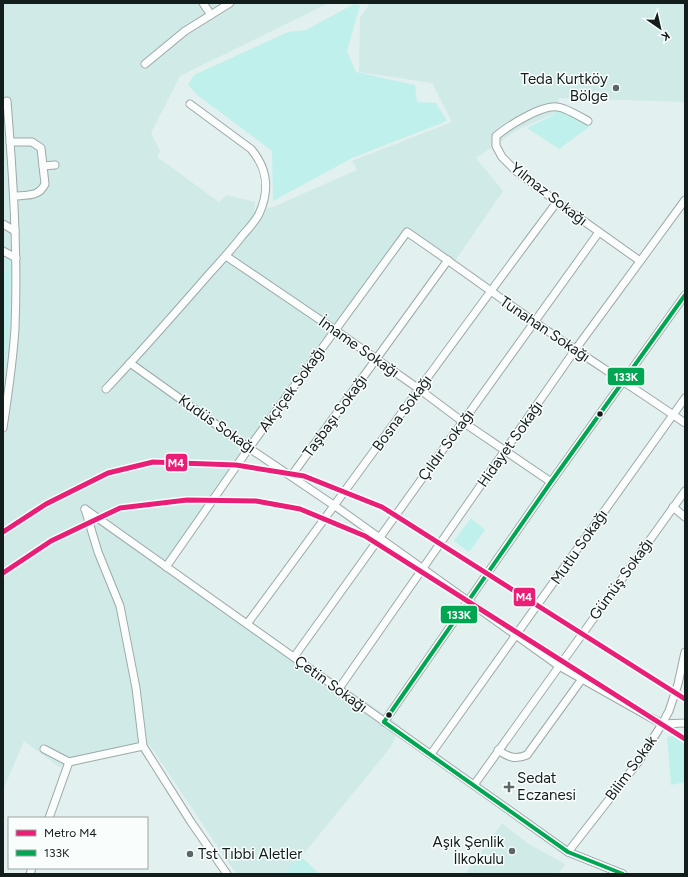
<svg xmlns="http://www.w3.org/2000/svg" width="688" height="877" viewBox="0 0 688 877" font-family="Figtree,sans-serif">
<rect width="100%" height="100%" fill="#e2f0ef"/>
<g fill="#d0eae8">
<polygon points="3,3 329,3 180,76 151,133 160,151 157,157 219,202 226,195 255,202 255,210 273,207 357,170 352,161 452,122 432,83 359,72 360,18 370,3 685,3 685,102 559,98 554,114 517,130 476,158 503,191 453,264 408,234 170,566 401,726 390,748 301,857 283,874 237,874 228,862 149,744 59,767 24,741 3,790"/>
<polygon points="502,823 527,843 565,864 562,869 557,874 465,874"/>
</g>
<g fill="#bff0eb">
<polygon points="354,4 360,5 347,51 356,72 415,85 417,102 436,103 447,121 352,158 273,201 272,151 196,94 188,85 194,75 288,32 306,30"/>
<polygon points="556,109 593,124 559,149 527,128 554,115"/>
<polygon points="3,257 9,260 11,266 9,328 3,381 3,275 7,265 3,260"/>
<polygon points="471,518 485,530 469,552 454,541"/>
<polygon points="685,734 685,782 671,785 667,737"/>
<polygon points="301,857 320,874 283,874"/>
</g>
<g fill="none" stroke-linecap="round" stroke-linejoin="round">
<g stroke="#9ea9a8" stroke-width="9">
<g id="street">
<polyline points="203,3 211,15"/>
<polyline points="145,64 185,31 230,3"/>
<path d="M 588,121 C 581,117 563,107 557,107 C 541,105 508,126 496,136 L 496,146 L 502,157 L 516,171 L 557,202 L 640,261"/>
<path d="M 10,142 L 32,142 L 41,148 L 45,184 C 39,197 27,195 14,196"/>
<polyline points="43,166 55,165"/>
<polyline points="3,224 15,231"/>
<polyline points="3,251 16,258"/>
<polyline points="226,256 335,330 419,389 463,422 551,482"/>
<polyline points="130,363 249,448 335,506 559,666 662,724 685,723"/>
<path d="M 106,389 C 142,351 176,312 210,273 C 221,261 232,249 242,236 C 248,229 255,222 259,214 C 270,190 268,169 251,149 L 190,104"/>
<path d="M 3,428 C 8,395 13,362 15,328 C 18,252 13,177 7,101"/>
<polyline points="292,475 448,260"/>
<polyline points="673,507 685,517"/>
<polyline points="85,509 568,852 623,874"/>
<polyline points="85,509 98,552 120,606 136,688 143,746 191,822 227,874"/>
<path d="M 166,567 L 249,448 L 407,232 C 451,262 493,293 536,323 C 585,357 636,389 685,423"/>
<path d="M 247,624 C 351,484 452,342 557,202"/>
<polyline points="294,657 599,232"/>
<polyline points="338,690 575,350 685,200"/>
<polyline points="384,722 551,482 685,295"/>
<polyline points="44,749 69,762 143,746"/>
<path d="M 498,750 C 508,757 515,760 527,755 L 582,679"/>
<polyline points="431,754 685,398"/>
<polyline points="474,785 685,491"/>
<polyline points="49,818 69,762"/>
<polyline points="568,852 639,761 662,724 669,711 678,684 685,652"/>
<polyline points="30,874 32,868"/>
</g>
</g>
<use href="#street" stroke="#fbfdfd" stroke-width="7"/>
<g stroke="#f9fefd" stroke-width="7">
<g id="bus-1">
<polyline points="384,722 551,482 685,295"/>
<polyline points="384,722 568,852 623,874"/>
</g>
</g>
<use href="#bus-1" stroke="#00a651" stroke-width="4"/>
<g stroke="#f9fefd" stroke-width="8">
<g id="metro-1">
<polyline points="3,532 46,504 108,473 153,462 236,465 304,476 382,507 685,699"/>
<polyline points="3,573 51,541 120,508 187,500 256,501 300,509 365,536 685,739"/>
</g>
</g>
<use href="#metro-1" stroke="#e91e76" stroke-width="5"/>
</g>
<g fill="#5b6766" stroke="#f9fefd" stroke-width="1.5">
<circle cx="616" cy="88" r="4"/>
<path d="M507 781h4v4h4v4h-4v4h-4v-4h-4v-4h4z"/>
<circle cx="512" cy="851" r="4"/>
<circle cx="190" cy="854" r="4"/>
</g>
<g fill="#131d1c" stroke="#f9fefd" stroke-width="1.5">
<circle cx="600" cy="414" r="3.5"/>
<circle cx="389" cy="715" r="3.5"/>
</g>
<g text-anchor="middle" stroke-width="3" stroke-linejoin="round" paint-order="stroke">
<g font-size="15" fill="#131d1c" stroke="#f9fefd" text-anchor="end">
<text x="608" y="84">Teda Kurtköy<tspan x="608" dy="17">Bölge</tspan></text>
<text x="517" y="783" text-anchor="start">Sedat<tspan x="517" dy="17">Eczanesi</tspan></text>
<text x="504" y="847">Aşık Şenlik<tspan x="504" dy="17">İlkokulu</tspan></text>
<text x="198" y="859" text-anchor="start">Tst Tıbbi Aletler</text>
</g>
<g font-size="15" fill="#131d1c" stroke="#f9fefd">
<text transform="translate(549 194) rotate(38)" y="5">Yılmaz Sokağı</text>
<text transform="translate(545 329) rotate(34)" y="5">Tunahan Sokağı</text>
<text transform="translate(359 347) rotate(35)" y="5">İmame Sokağı</text>
<text transform="translate(292 389) rotate(-54)" y="5">Akçiçek Sokağı</text>
<text transform="translate(402 413) rotate(-54)" y="5">Bosna Sokağı</text>
<text transform="translate(335 416) rotate(-54)" y="5">Taşbaşı Sokağı</text>
<text transform="translate(217 424) rotate(35)" y="5">Kudüs Sokağı</text>
<text transform="translate(510 444) rotate(-55)" y="5">Hidayet Sokağı</text>
<text transform="translate(446 445) rotate(-54)" y="5">Çıldır Sokağı</text>
<text transform="translate(579 547) rotate(-55)" y="5">Mutlu Sokağı</text>
<text transform="translate(621 579) rotate(-54)" y="5">Gümüş Sokağı</text>
<text transform="translate(331 684) rotate(36)" y="5">Çetin Sokağı</text>
<text transform="translate(631 768) rotate(-54)" y="5">Bilim Sokak</text>
</g>
</g>
<g stroke="#f9fefd" stroke-width="1.5">
<rect x="607" y="367" width="38" height="19" rx="4" fill="#00a651"/>
<rect x="165" y="453" width="23" height="19" rx="4" fill="#e91e76"/>
<rect x="513" y="587" width="23" height="20" rx="4" fill="#e91e76"/>
<rect x="440" y="605" width="38" height="19" rx="4" fill="#00a651"/>
</g>
<g font-size="11" text-anchor="middle" font-weight="bold" fill="#fff">
<text x="626" y="381">133K</text>
<text x="176" y="467">M4</text>
<text x="524" y="601">M4</text>
<text x="459" y="619">133K</text>
</g>
<rect width="688" height="877" fill="none" stroke="#131d1c" stroke-width="8"/>
<rect x="8" y="817" width="140" height="52" fill="#f9fefd" stroke="#9da4a3"/>
<rect x="16" y="830" width="20" height="6" fill="#e91e76" stroke="#9da4a3"/>
<text x="44" y="837" font-size="12" fill="#131d1c">Metro M4</text>
<rect x="16" y="850" width="20" height="6" fill="#00a651" stroke="#9da4a3"/>
<text x="44" y="857" font-size="12" fill="#131d1c">133K</text>
<g transform="translate(660 28) rotate(146)" stroke="#f9fefd" stroke-width="3" paint-order="stroke">
<path d="M0-3L7 15L0 10L-7 15Z" fill="#131d1c"/>
<text y="-6" font-size="11" font-weight="bold" text-anchor="middle" fill="#131d1c">K</text>
</g>
</svg>
